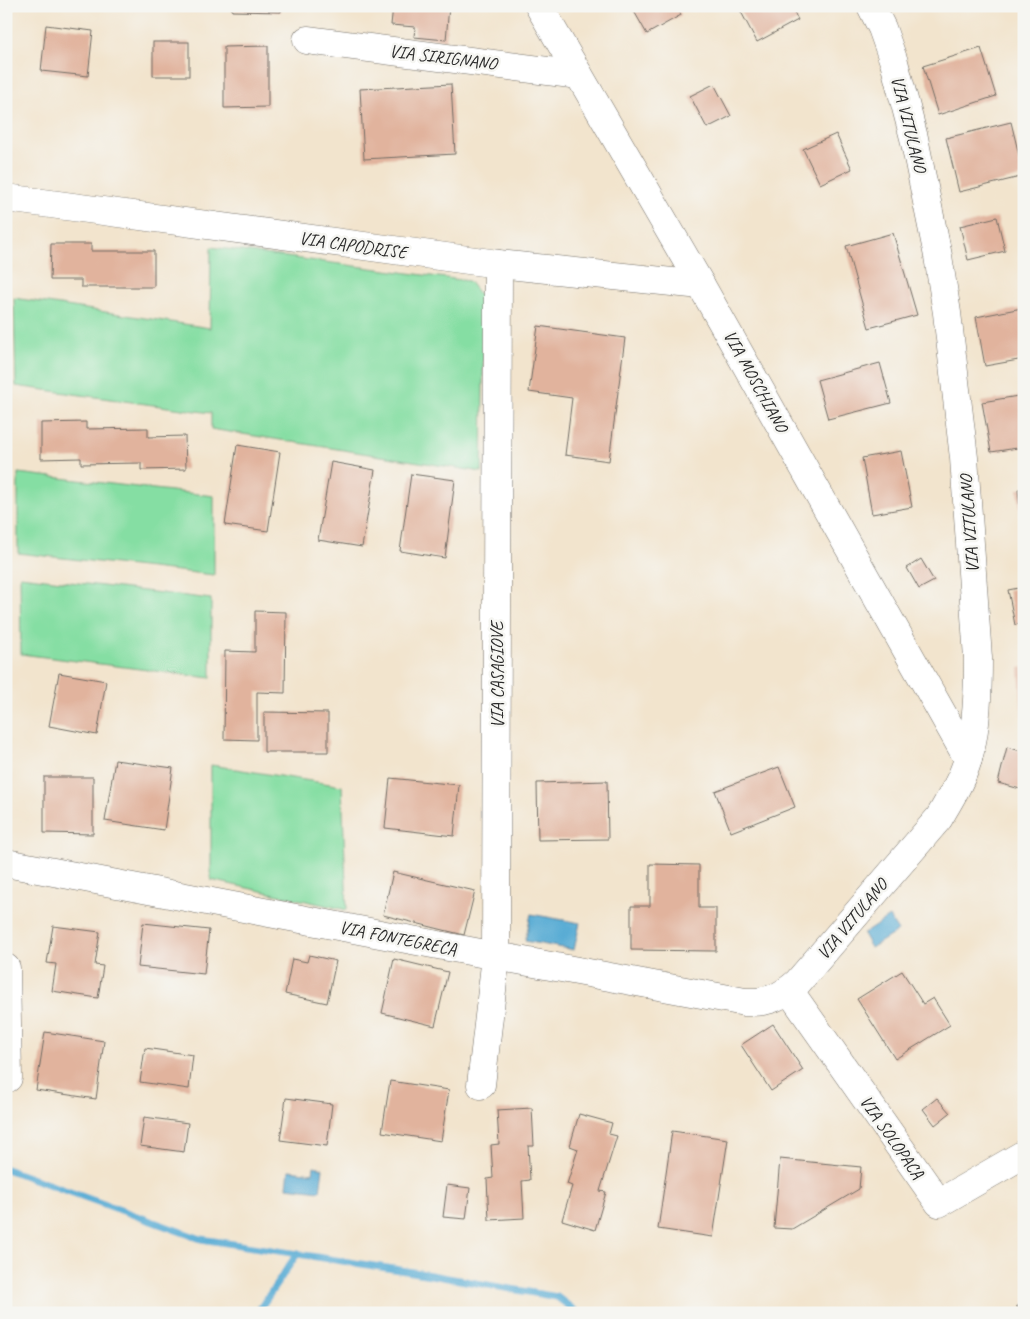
<svg xmlns="http://www.w3.org/2000/svg" width="1030" height="1319" viewBox="0 0 1030 1319" font-family="Caveat,sans-serif">
<rect width="100%" height="100%" fill="#f6f6f2"/>
<filter id="ink" filterUnits="userSpaceOnUse"><feTurbulence type="fractalNoise" baseFrequency=".02" numOctaves="2"/><feDisplacementMap in="SourceGraphic" scale="10" xChannelSelector="R" yChannelSelector="G"/><feConvolveMatrix kernelMatrix="1 2 1 2 8 2 1 2 1" color-interpolation-filters="sRGB"/></filter>
<filter id="wash" filterUnits="userSpaceOnUse"><feTurbulence type="fractalNoise" baseFrequency=".0096" numOctaves="4" result="noise"/><feDisplacementMap in="SourceGraphic" scale="20" xChannelSelector="R" yChannelSelector="G"/><feGaussianBlur stdDeviation="1.12" result="paint"/><feColorMatrix in="noise" values="0 0 0 0 0 0 0 0 0 0 0 0 0 0 0 0 0 1.4 0 .05"/><feComposite in="paint" operator="in"/></filter>
<g filter="url(#wash)">
<rect width="100%" height="100%" fill="#f2e4cd"/>
<g fill="#85dea3" stroke="#588467">
<polygon points="211,247 469,281 484,300 482,472 211,429 211,413 16,386 14,298 210,328"/>
<polygon points="18,473 214,496 214,575 18,553"/>
<polygon points="20,576 211,599 211,678 21,654"/>
<polygon points="211,765 342,786 347,910 211,880"/>
</g>
<g fill="#58acd4" stroke="#426c80">
<polygon points="531,914 580,923 574,950 525,941"/>
<polygon points="889,917 898,931 871,948 863,934"/>
<polygon points="314,1166 323,1168 320,1191 287,1187 289,1170 313,1173"/>
</g>
<g fill="none" stroke-linecap="round" stroke-linejoin="round">
<g stroke="#58acd4" stroke-width="7">
<polyline points="6,1169 201,1239 419,1273 557,1297 578,1313"/>
<polyline points="257,1313 297,1254"/>
</g>
</g>
<g id="blocks">
<g fill="#e1b39d">
<polygon points="232,6 281,6 281,12 232,11"/>
<polygon points="393,6 449,6 446,40 414,37 415,27 391,25"/>
<polygon points="631,6 677,6 681,15 647,34"/>
<polygon points="747,6 791,6 798,20 757,42 740,10"/>
<polygon points="46,25 93,31 88,76 41,71"/>
<rect x="153" y="42" width="36" height="34"/>
<polygon points="268,46 268,107 224,108 224,47"/>
<polygon points="981,48 996,96 938,115 923,66"/>
<polygon points="451,84 455,154 364,159 360,89"/>
<polygon points="714,84 731,116 707,128 690,96"/>
<polygon points="1011,122 1024,176 959,192 946,138"/>
<polygon points="836,134 852,169 820,184 803,149"/>
<polygon points="997,217 1005,251 968,260 960,226"/>
<polygon points="893,233 917,315 869,328 846,246"/>
<polygon points="51,244 91,244 91,251 154,251 154,287 81,287 81,280 50,280"/>
<polygon points="1022,308 1024,320 1024,359 985,366 976,317"/>
<polygon points="538,326 625,338 609,461 565,455 572,398 529,392"/>
<polygon points="880,363 891,403 828,419 817,380"/>
<polygon points="1024,395 1024,447 991,452 982,402"/>
<polygon points="86,422 86,429 148,428 148,437 185,436 186,469 141,470 141,463 81,464 81,458 41,459 41,423"/>
<polygon points="237,445 280,452 268,531 225,525"/>
<polygon points="901,451 912,507 872,514 862,458"/>
<polygon points="331,462 375,470 362,547 318,540"/>
<polygon points="411,474 455,480 445,558 400,551"/>
<polygon points="1018,489 1024,489 1024,527 1022,527"/>
<polygon points="921,559 934,581 919,589 907,568"/>
<polygon points="1024,587 1024,623 1015,625 1008,590"/>
<polygon points="255,611 286,612 285,693 257,692 257,740 224,739 225,651 255,652"/>
<polygon points="1024,667 1024,717 1022,717 1019,668"/>
<polygon points="59,673 106,681 97,735 49,726"/>
<polygon points="264,712 328,713 328,752 264,752"/>
<polygon points="1007,747 1024,752 1024,790 998,783"/>
<polygon points="115,760 173,768 164,830 105,821"/>
<polygon points="779,767 795,807 731,832 715,791"/>
<polygon points="44,777 93,777 93,834 44,833"/>
<polygon points="390,778 459,785 454,836 385,828"/>
<polygon points="607,781 608,839 538,840 537,783"/>
<polygon points="650,864 699,865 699,908 716,908 716,951 631,950 631,906 650,906"/>
<polygon points="393,872 475,891 464,935 383,915"/>
<polygon points="143,923 209,930 204,974 138,967"/>
<polygon points="53,926 100,932 95,965 103,966 98,998 52,991 56,964 47,963"/>
<polygon points="309,955 336,961 327,1003 285,994 292,959 307,962"/>
<polygon points="394,959 448,972 435,1026 382,1013"/>
<polygon points="902,971 923,1004 933,998 950,1025 895,1059 857,999"/>
<polygon points="773,1024 803,1070 771,1091 741,1045"/>
<polygon points="45,1032 104,1041 96,1099 36,1090"/>
<polygon points="145,1048 193,1055 189,1089 140,1082"/>
<polygon points="390,1081 449,1090 441,1141 382,1132"/>
<polygon points="286,1098 332,1104 327,1146 280,1140"/>
<polygon points="937,1098 950,1113 935,1125 923,1109"/>
<polygon points="532,1108 534,1146 528,1146 530,1180 522,1181 524,1218 489,1220 487,1179 493,1178 491,1145 499,1144 497,1110"/>
<polygon points="579,1114 612,1123 609,1134 617,1136 600,1191 606,1192 595,1230 562,1220 572,1186 567,1184 578,1149 570,1146"/>
<polygon points="144,1117 188,1123 184,1152 140,1146"/>
<polygon points="672,1131 728,1139 713,1237 658,1229"/>
<polygon points="780,1159 861,1167 859,1189 792,1229 774,1228"/>
<polygon points="447,1185 470,1188 466,1219 443,1217"/>
</g>
</g>
</g>
<g filter="url(#ink)">
<use href="#blocks" fill-opacity="0" stroke="#716c64" stroke-width="1"/>
<g fill="none" stroke-linecap="round" stroke-linejoin="round">
<g stroke="#716c64" stroke-width="29">
<g id="minor">
<polyline points="539,6 701,285 968,759"/>
<polyline points="307,40 579,75"/>
<polyline points="6,198 498,264 701,285"/>
<path d="M 6,863 L 496,956 L 745,1002 C 768,1003 781,997 798,982 L 939,818 C 950,799 962,780 968,759 C 977,727 978,692 978,658 L 964,458 L 947,313 L 938,256 L 914,138 L 894,62 L 882,28 L 871,6"/>
<polyline points="6,968 8,1078"/>
<polyline points="789,990 939,1203 1024,1154"/>
<polyline points="481,1085 496,956 498,264"/>
</g>
</g>
<polyline stroke="#716c64" stroke-width="3" stroke-dasharray="4 4" stroke-linecap="butt" points="1011,1313 1024,1302"/>
<use href="#minor" stroke="#fff" stroke-width="28"/>
</g>
</g>
<g text-anchor="middle" stroke-width="5" stroke-linejoin="round" paint-order="stroke">
<g font-size="18" fill="#2b2b2b" stroke="#f6f6f2">
<text transform="translate(443 57) rotate(7)" y="6">VIA SIRIGNANO</text>
<text transform="translate(909 124) rotate(76)" y="6">VIA VITULANO</text>
<text transform="translate(353 245) rotate(8)" y="6">VIA CAPODRISE</text>
<text transform="translate(756 381) rotate(61)" y="6">VIA MOSCHIANO</text>
<text transform="translate(969 524) rotate(-94)" y="6">VIA VITULANO</text>
<text transform="translate(497 675) rotate(-90)" y="6">VIA CASAGIOVE</text>
<text transform="translate(852 919) rotate(-50)" y="6">VIA VITULANO</text>
<text transform="translate(398 938) rotate(11)" y="6">VIA FONTEGRECA</text>
<text transform="translate(892 1137) rotate(55)" y="6">VIA SOLOPACA</text>
</g>
</g>
<rect width="1030" height="1319" fill="none" stroke="#f6f6f2" stroke-width="25"/>
</svg>
